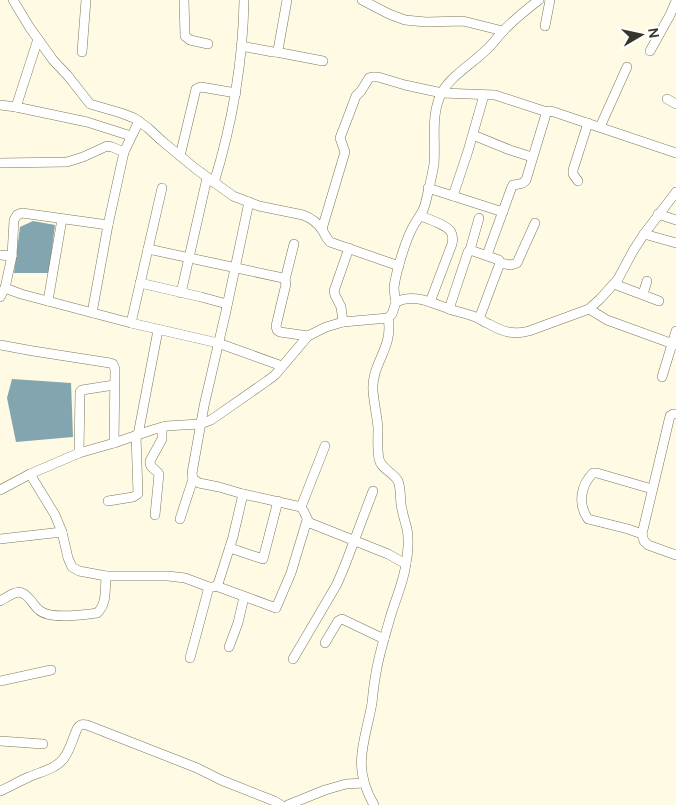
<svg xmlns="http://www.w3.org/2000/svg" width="676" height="805" viewBox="0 0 676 805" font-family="'DM Sans',sans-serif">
<rect width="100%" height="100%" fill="#fffae3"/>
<g fill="#82a5b0">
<polygon points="33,221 55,225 49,273 14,273 20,227"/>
<polygon points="12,379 71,383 73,437 16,442 7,398"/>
</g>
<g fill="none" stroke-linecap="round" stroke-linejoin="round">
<g stroke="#7d775d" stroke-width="10">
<g id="minor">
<path d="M 13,0 L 30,28 L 53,60 L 68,76 L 90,104 L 121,113 L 134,118 L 148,128 L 162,141 L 196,169 L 233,196 L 259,206 L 303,215 C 311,218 318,223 323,231 C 325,235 326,238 330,242 L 399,266"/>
<polyline points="184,0 185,36 190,40 208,44"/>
<polyline points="362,0 389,14 405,20 426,22 463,21 503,31"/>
<polyline points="545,26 550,0"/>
<polyline points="38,39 16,107 87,122 131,136"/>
<polyline points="241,46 273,52 276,52 278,50 287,0"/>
<polyline points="650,51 670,15 676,1"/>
<polyline points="82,52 86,0"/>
<polyline points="276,52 323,61"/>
<polyline points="667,99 676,104"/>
<polyline points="0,105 16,107"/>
<polyline points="600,127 627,67"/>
<polyline points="473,135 510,150 532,157"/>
<polyline points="180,156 196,89 201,87 236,93"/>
<polyline points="0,163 67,162 83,157 107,146 112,147 124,152"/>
<polyline points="578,181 573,174 573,170 588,123"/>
<path d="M 214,183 C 232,124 243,62 244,0"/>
<polyline points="428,188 503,212"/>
<polyline points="453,196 468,151 484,95"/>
<path d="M 249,202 L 226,311 L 204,406 L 192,473 L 193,479 L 199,483 L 219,487 L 243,494 L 301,507 C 305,512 306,518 310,523 L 388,554 L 406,564"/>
<polyline points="658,214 676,220"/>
<path d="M 421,216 C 428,219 447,225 451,232 C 453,236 453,240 452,244 L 430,302"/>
<polyline points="322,229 345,152 340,138 356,96 361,91 369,78 372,77 378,77 405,85 442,93 495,95 547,112"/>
<polyline points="644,234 676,243"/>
<path d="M 148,249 C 193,259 238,268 283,278 L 285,280 L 286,284 L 276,326 L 277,330 L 280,332 L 308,336"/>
<polyline points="470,250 479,218"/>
<polyline points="0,255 12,256"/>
<path d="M 487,255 L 511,189 L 513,185 C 518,183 522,186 526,180 L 546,114 L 549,111 L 554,112 L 676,153"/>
<polyline points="500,263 511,265 517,263 535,223"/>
<polyline points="285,280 294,244"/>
<polyline points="140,283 201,297 227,304"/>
<polyline points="614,284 659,301"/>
<polyline points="5,288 12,256 14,220 17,215 22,213 108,225"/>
<polyline points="181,293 207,178"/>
<polyline points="643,294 647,281"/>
<polyline points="0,297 5,288 21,294 131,323 218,343 282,366"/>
<polyline points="48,301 62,219"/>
<path d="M 396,302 C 395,297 394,292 394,287 C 396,272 406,238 414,225 C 418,217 422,215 425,205 C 428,192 432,177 434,164 C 436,140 430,115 442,92 C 452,75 472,64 486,50 C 493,44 498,36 504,30 C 515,19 527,9 539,0"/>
<polyline points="449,309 468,252 470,250 499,260 500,263 479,319"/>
<polyline points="589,309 607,320 676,345"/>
<polyline points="92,313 108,225 124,152 139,121"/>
<polyline points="343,322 341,307 335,295 334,291 349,248"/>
<polyline points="131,323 162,188"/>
<polyline points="0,345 33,351 110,363 113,364 115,369 114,443"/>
<polyline points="662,377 676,331"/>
<polyline points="676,414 673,414 670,416 642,534 644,541 648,545 676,555"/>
<polyline points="138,435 158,330"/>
<polyline points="79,453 80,392 82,390 114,385"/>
<polyline points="30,474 55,515 62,532 68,558 72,567 79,571 106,576 168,576 185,578 209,587 214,587 218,584 233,537 243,494"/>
<path d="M 0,490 L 30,474 L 79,453 L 114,443 L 152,430 L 166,426 L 200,424 L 211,420 L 267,381 L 275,375 L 308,336 L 326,327 L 343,322 L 388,318 L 392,314 L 396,302 C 414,293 432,303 449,309 C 458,312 469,314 478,318 C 482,320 485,323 489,324 C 503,332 513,335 529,331 L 589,309 L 600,299 L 618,279 L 633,251 L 644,234 L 676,192"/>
<polyline points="108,501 133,497 138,494 136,435"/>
<polyline points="301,507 325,446"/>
<path d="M 155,515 L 159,474 C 156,469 149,468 150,461 L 162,439 L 162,427"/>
<polyline points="180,519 193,479"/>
<path d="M 642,534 L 628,529 L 588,519 C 578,505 580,486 593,473 L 597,473 L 652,489"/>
<polyline points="0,539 62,532"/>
<polyline points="230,548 263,559 278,501"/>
<polyline points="216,586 276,608 291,573 307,520"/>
<path d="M 0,601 C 6,598 16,590 22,593 C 29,595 33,605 39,610 C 50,620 82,615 97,613 C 107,605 105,588 106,576"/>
<polyline points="325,643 338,621 342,619 384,639"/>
<polyline points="229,647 238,623 244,597"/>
<polyline points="190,658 209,587"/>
<polyline points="293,659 337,584 345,565 373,491"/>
<polyline points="0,681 51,670"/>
<polyline points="0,741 43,744"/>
<path d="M 0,791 C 10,787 19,781 29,777 C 40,772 56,769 64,758 C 70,750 73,738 77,729 C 80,724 82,724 87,725 L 197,768 L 221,780 L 274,801 L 281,805"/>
<polyline points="288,805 325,790 346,784 364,783"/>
<path d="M 374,805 C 351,765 365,743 372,703 C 373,693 374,683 376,673 C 379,654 385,636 390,618 C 395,600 404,582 406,563 C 408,554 409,538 407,529 C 405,521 402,512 401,504 C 400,497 401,488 398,481 C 393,472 381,469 379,459 C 377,449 378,438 378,428 C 377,416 374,403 373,391 C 371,363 394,348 388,318"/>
</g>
</g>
<use href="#minor" stroke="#fff" stroke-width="9"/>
</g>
<g transform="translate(641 35) rotate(81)" stroke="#ffffff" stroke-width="4" paint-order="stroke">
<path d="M0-4L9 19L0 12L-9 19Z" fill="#38362b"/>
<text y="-8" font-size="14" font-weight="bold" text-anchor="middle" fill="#38362b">N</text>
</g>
</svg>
